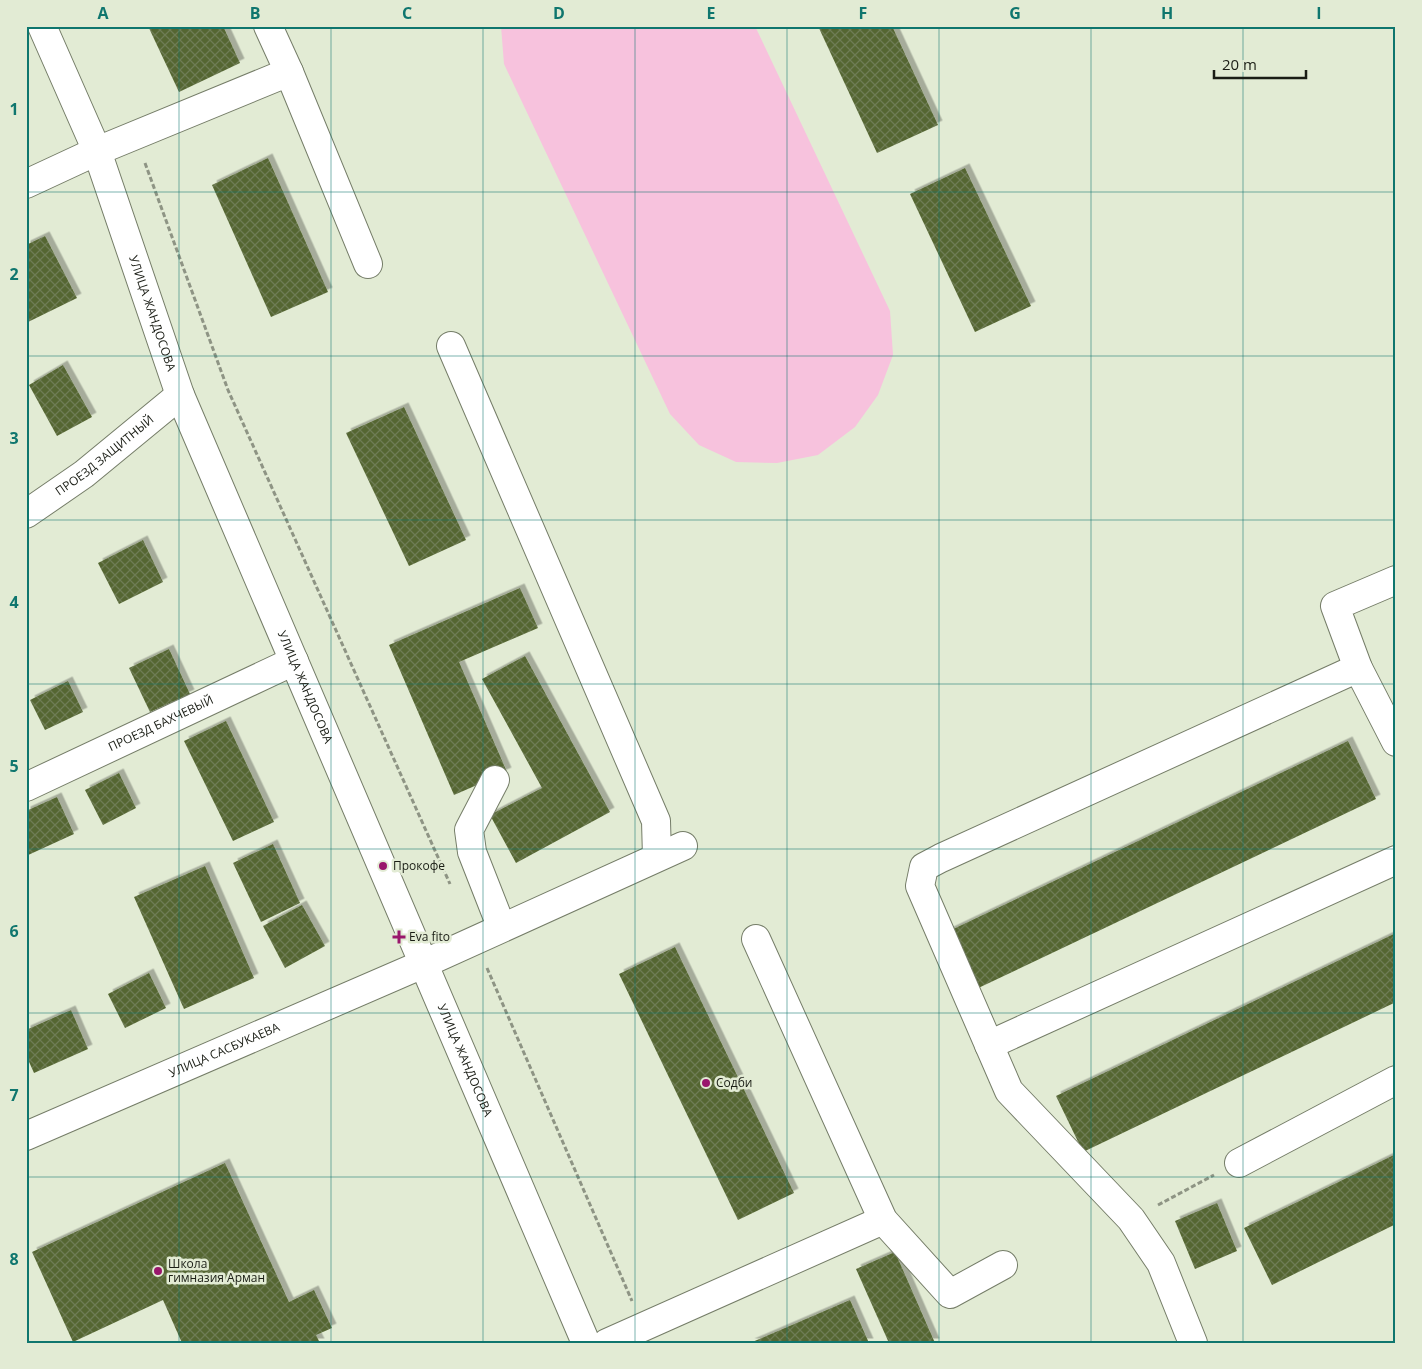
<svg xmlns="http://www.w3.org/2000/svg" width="1422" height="1369" viewBox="0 0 1422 1369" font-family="'Open Sans',sans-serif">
<defs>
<pattern id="building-cross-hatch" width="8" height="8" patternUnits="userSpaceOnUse" patternTransform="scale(1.25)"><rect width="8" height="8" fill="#556632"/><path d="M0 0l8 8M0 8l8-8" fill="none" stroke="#6e7b54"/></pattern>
<filter id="shadow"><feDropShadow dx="4.5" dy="-4.5" stdDeviation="0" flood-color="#0004"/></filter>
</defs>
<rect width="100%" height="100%" fill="#e2ebd4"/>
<polygon fill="#f7c2dd" points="501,26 755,26 890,311 893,355 878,395 855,427 818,455 777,463 736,462 699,445 670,414 504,64"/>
<g fill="url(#building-cross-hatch)" filter="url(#shadow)">
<polygon points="148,26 223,26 240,63 179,92"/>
<polygon points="818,26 892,26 938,125 877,153"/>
<polygon points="268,158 328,292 271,317 212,185"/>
<polygon points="965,168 1031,306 975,332 910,194"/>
<polygon points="45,236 77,298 26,323 26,245"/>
<polygon points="63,365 92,417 57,436 29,385"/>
<polygon points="404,407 466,540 409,566 346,433"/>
<polygon points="143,540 163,582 119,604 98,563"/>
<polygon points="520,588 538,628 459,662 507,772 454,795 389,645"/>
<polygon points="169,649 190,694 150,712 129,668"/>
<polygon points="525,656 610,812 516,863 490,815 542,788 482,679"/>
<polygon points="68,681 83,712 45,730 30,700"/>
<polygon points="226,721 274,822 233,841 184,741"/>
<polygon points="1348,741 1376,799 972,991 945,933"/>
<polygon points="119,773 136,808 103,825 85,790"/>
<polygon points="57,797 74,834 26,856 26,811"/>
<polygon points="273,844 300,903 261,922 233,863"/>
<polygon points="205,866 254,978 184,1009 134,897"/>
<polygon points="302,905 325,946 285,968 263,926"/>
<polygon points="1396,933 1396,1002 1083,1152 1056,1096"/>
<polygon points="675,947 794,1193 738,1220 619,974"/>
<polygon points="149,973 166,1008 125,1028 108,994"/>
<polygon points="71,1010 88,1049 34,1073 26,1055 26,1030"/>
<polygon points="1396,1154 1396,1224 1272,1285 1244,1228"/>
<polygon points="225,1163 289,1302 314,1290 332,1328 316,1335 320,1343 182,1343 163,1300 73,1342 32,1252"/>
<polygon points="1217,1203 1237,1251 1195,1269 1175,1221"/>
<polygon points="895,1252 935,1343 889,1343 856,1269"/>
<polygon points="850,1300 869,1343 750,1343"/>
</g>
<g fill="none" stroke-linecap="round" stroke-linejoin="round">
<g stroke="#757d68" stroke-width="30">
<g id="minor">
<path id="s1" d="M 42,26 L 97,151 L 180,395 L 586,1343"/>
<polyline points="268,26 289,72"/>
<polyline points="26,184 97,151 289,72 368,264"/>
<polyline points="451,346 656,821 657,857"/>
<path id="s2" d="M 26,514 L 84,474 L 180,395"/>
<polyline points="1396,580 1335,606 1358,668 1396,742"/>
<polyline points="495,780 469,830 472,852 501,926"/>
<path id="s3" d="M 26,787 L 294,661"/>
<polyline points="756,939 883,1220 950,1294 1003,1265"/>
<polyline points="989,1045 1396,860"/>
<path id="s4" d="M 26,1136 L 423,964 L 683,846"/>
<polyline points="1239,1163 1396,1080"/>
<polyline points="607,1343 883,1220"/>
<polyline points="1193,1343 1161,1263 1131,1219 1009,1091 920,886 924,867 941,858 1358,668"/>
</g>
</g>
<g stroke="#8e9484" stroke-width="3" stroke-dasharray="5 2.5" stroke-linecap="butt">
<polyline points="145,163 228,390 450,884"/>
<polyline points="487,968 632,1301"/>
<polyline points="1158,1205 1214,1175"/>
</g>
<use href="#minor" stroke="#fff" stroke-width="28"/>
</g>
<path fill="none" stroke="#0f766e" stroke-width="1" stroke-opacity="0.55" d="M 179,26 L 179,1343M 331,26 L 331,1343M 483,26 L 483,1343M 635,26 L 635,1343M 787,26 L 787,1343M 939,26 L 939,1343M 1091,26 L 1091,1343M 1243,26 L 1243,1343M 26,192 L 1396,192M 26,356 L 1396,356M 26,520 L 1396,520M 26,684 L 1396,684M 26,849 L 1396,849M 26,1013 L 1396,1013M 26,1177 L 1396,1177"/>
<g fill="#99176c" stroke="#e2ebd4" stroke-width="2">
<circle cx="383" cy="866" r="5"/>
<path d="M396.5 929.5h5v5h5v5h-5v5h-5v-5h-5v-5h5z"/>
<circle cx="706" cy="1083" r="5"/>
<circle cx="158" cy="1271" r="5"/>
</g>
<g text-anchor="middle" stroke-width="5" stroke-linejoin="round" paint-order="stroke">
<g font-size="12" fill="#1a1d15" stroke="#e2ebd4">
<text dy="4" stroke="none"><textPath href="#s1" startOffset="308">УЛИЦА ЖАНДОСОВА</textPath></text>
<text dy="4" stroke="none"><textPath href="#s2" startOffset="98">ПРОЕЗД ЗАЩИТНЫЙ</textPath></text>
<text dy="4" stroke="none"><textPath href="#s1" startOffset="712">УЛИЦА ЖАНДОСОВА</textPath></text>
<text dy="4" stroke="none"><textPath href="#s3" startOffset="149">ПРОЕЗД БАХЧЕВЫЙ</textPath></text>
<text dy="4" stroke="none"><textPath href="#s4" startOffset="216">УЛИЦА САСБУКАЕВА</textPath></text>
<text dy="4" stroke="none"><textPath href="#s1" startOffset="1118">УЛИЦА ЖАНДОСОВА</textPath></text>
</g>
<g font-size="12" fill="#1a1d15" stroke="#e2ebd4" text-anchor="start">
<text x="393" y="870">Прокофе</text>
<text x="409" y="941">Eva fito</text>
<text x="716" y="1087">Содби</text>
<text x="168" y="1268">Школа<tspan x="168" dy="14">гимназия Арман</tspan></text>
</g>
</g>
<rect width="1422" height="1369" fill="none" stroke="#e2ebd4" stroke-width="55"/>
<path d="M1214 70v8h92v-8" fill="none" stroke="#1a1d15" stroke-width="2.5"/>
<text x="1222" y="70" font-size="15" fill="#1a1d15" stroke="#e2ebd4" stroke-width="4" paint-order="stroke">20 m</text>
<rect x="28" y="28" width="1366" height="1314" fill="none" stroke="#0f766e" stroke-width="2"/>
<g font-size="16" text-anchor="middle" font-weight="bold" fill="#0f766e">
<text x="103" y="19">A</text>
<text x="255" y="19">B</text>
<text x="407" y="19">C</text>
<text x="559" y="19">D</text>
<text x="711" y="19">E</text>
<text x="863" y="19">F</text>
<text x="1015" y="19">G</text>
<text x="1167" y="19">H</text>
<text x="1319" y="19">I</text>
<text x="14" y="115">1</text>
<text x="14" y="280">2</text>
<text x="14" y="444">3</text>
<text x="14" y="608">4</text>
<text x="14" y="772">5</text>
<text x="14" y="937">6</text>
<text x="14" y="1101">7</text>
<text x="14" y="1265">8</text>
</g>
</svg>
